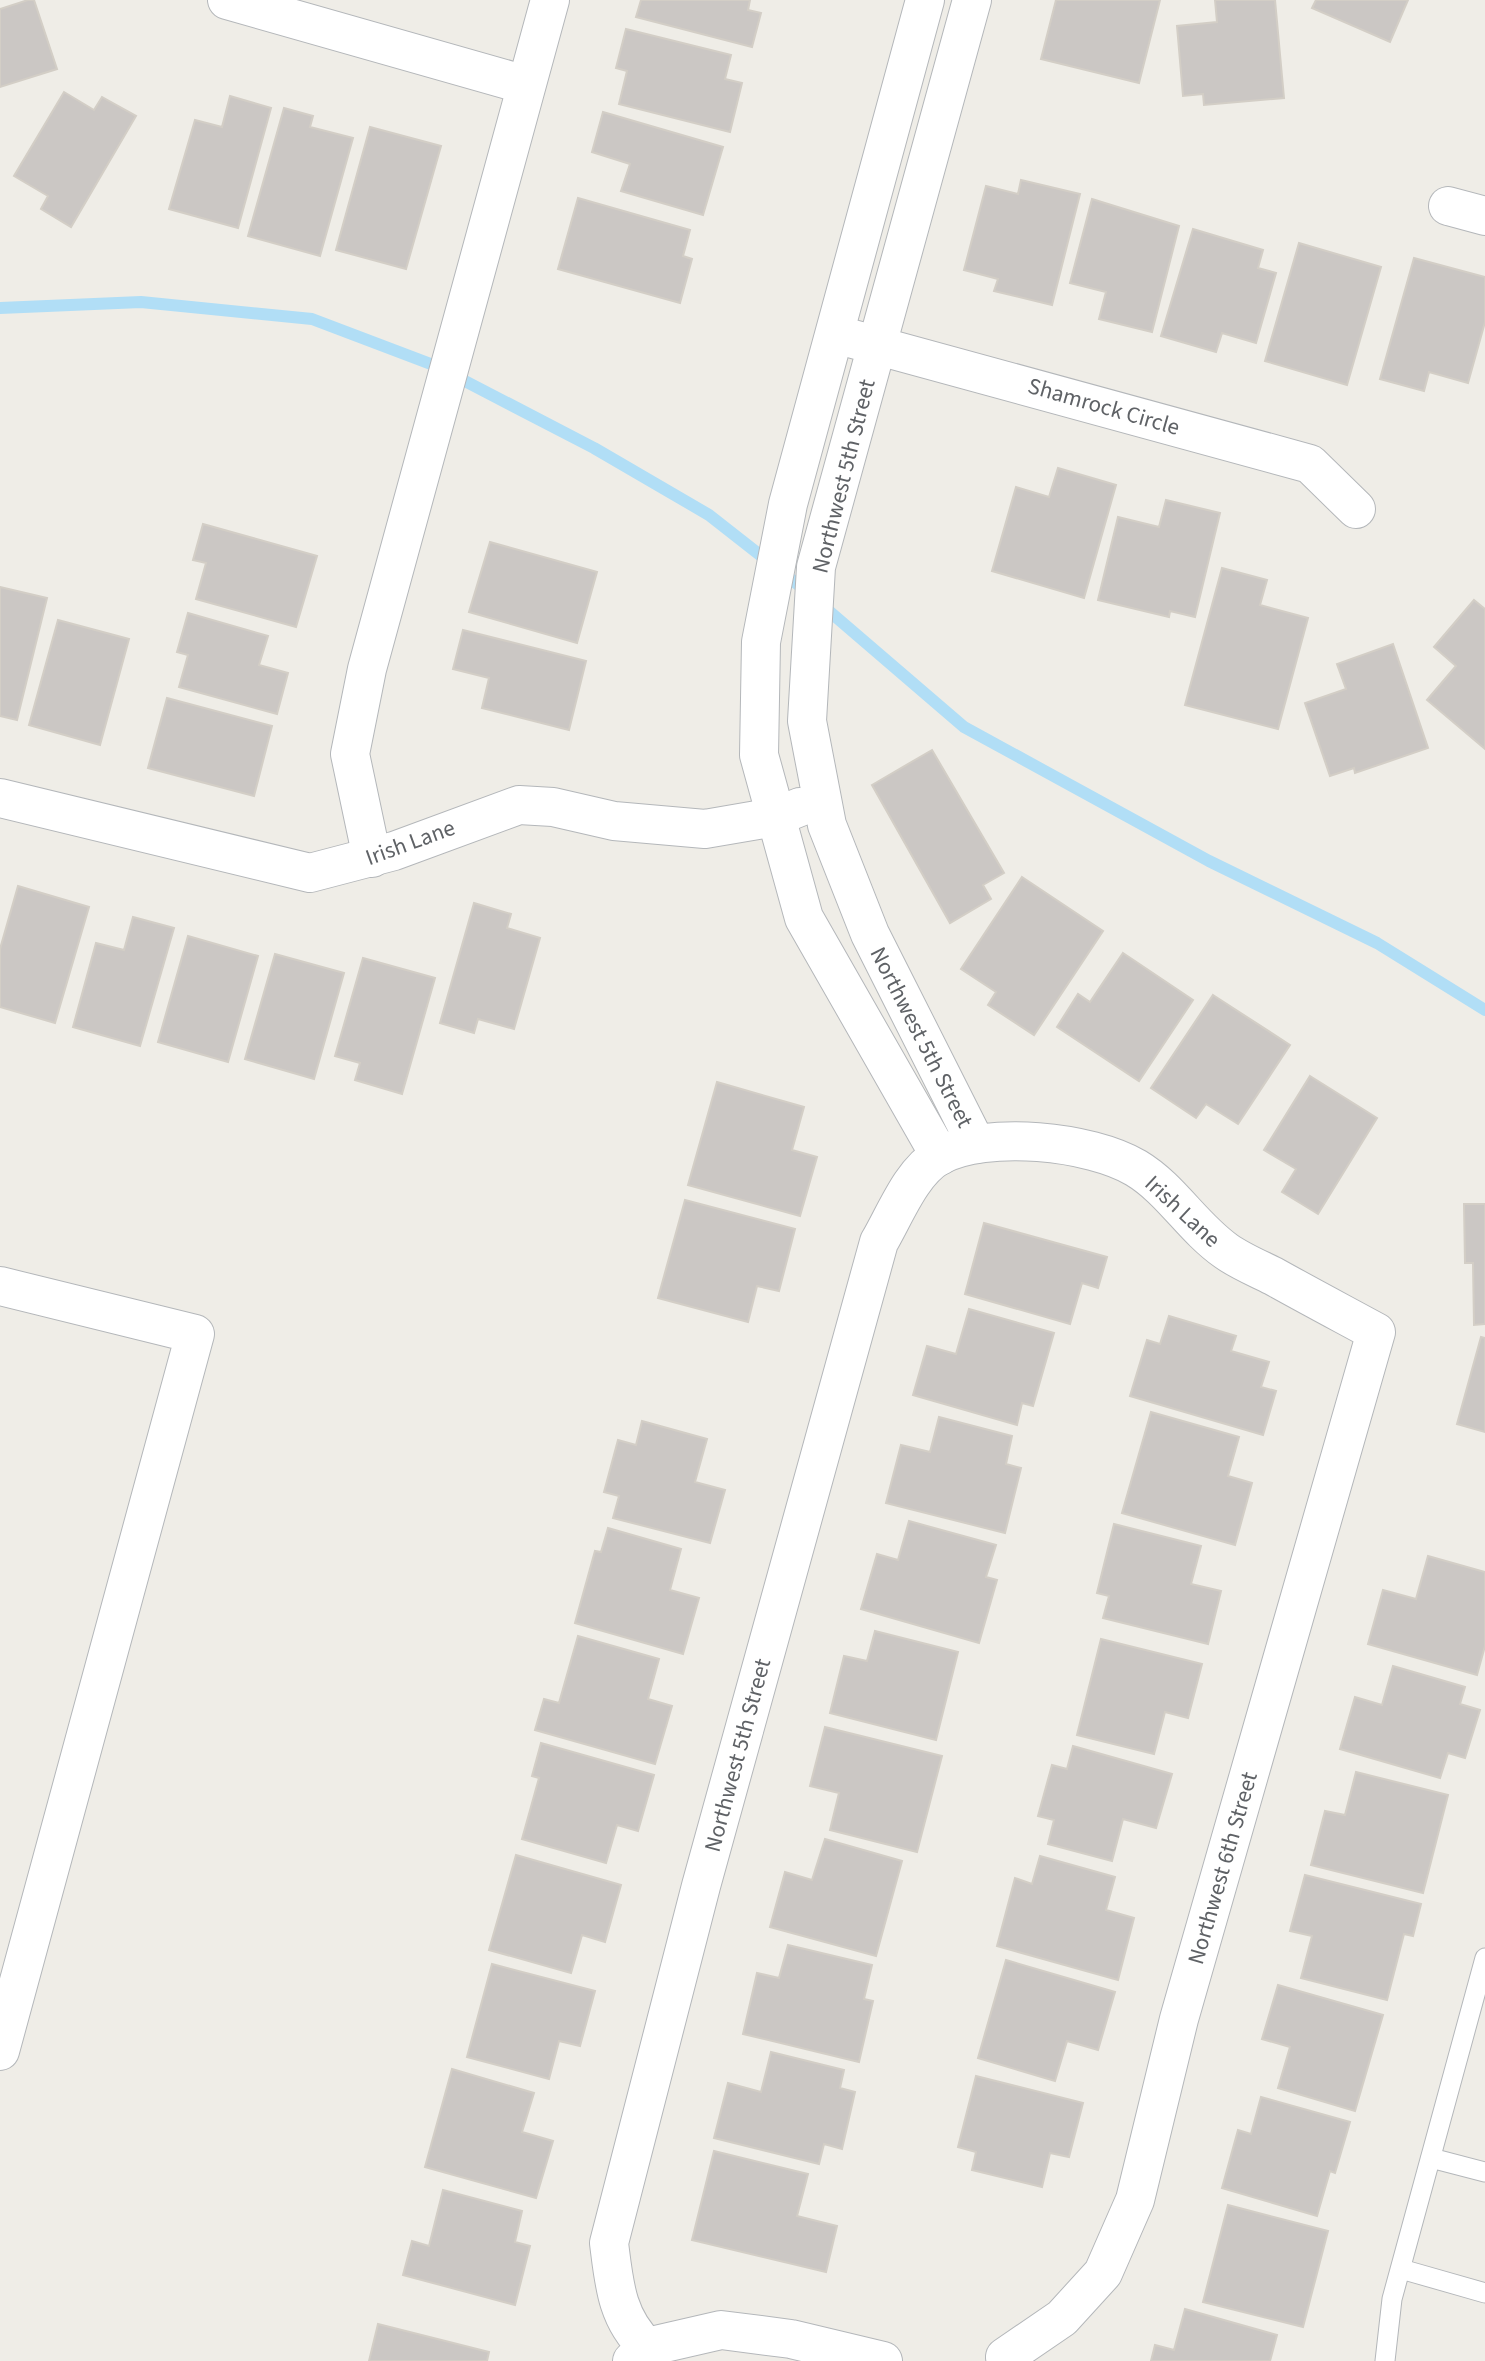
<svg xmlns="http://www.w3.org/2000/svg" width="1485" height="2361" viewBox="0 0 1485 2361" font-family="'Source Sans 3',sans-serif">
<rect width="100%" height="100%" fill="#efede7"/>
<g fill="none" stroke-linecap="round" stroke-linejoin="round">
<polyline stroke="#b1def6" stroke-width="12" points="0,308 141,302 312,319 436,366 594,448 709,515 801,587 964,727 1209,861 1377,943 1485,1010"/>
</g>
<g fill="#cbc7c4" stroke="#d3cec6" stroke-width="2">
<polygon points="28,0 34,0 57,69 0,87 0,9"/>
<polygon points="641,0 750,0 748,10 761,13 752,47 636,17"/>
<polygon points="1056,0 1160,0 1139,83 1041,59"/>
<polygon points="1215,0 1275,0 1284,98 1204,105 1203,94 1183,96 1177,26 1217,22"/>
<polygon points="1316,0 1408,0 1390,42 1312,8"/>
<polygon points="626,29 731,55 725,79 742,83 730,132 619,104 627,71 616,68"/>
<polygon points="64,92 94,110 102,97 136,116 71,227 41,209 48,196 14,176"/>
<polygon points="230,96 271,108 238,228 169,209 195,120 222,127"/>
<polygon points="284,108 313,116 310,127 353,138 320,256 248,236"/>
<polygon points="603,112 723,147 703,215 621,191 630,164 592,152"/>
<polygon points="370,127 441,146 406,269 336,250"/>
<polygon points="1021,180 1080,194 1052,305 994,291 998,279 964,270 986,186 1018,194"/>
<polygon points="578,198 690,230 683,256 692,259 680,303 558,269"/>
<polygon points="1092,199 1179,226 1152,332 1099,319 1106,292 1070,283"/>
<polygon points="1193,229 1263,250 1258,268 1276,273 1256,343 1222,333 1216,352 1161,336"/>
<polygon points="1299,243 1381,267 1347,385 1265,361"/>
<polygon points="1414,258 1485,277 1485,322 1468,383 1429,372 1424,391 1380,379"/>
<polygon points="1058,468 1116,485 1084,598 992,571 1016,487 1049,497"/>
<polygon points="1166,500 1220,513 1195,617 1170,611 1169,617 1098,600 1118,517 1159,527"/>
<polygon points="203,524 317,556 296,627 196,599 206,563 193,560"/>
<polygon points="490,542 597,572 577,643 469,612"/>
<polygon points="1222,568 1267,580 1260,605 1308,618 1278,729 1185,705"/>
<polygon points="0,587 47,598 17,720 0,716"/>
<polygon points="1474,600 1485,609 1485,749 1427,700 1456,666 1434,647"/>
<polygon points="188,613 268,636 259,665 288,673 277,714 179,687 188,655 177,652"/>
<polygon points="58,620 129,639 100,745 29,725"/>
<polygon points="463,630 586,661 569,730 482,708 489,678 453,669"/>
<polygon points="1393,644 1428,748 1355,773 1354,768 1330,776 1305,703 1346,689 1337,664"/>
<polygon points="167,698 272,726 254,796 148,768"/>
<polygon points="932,750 1004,873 983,885 991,899 950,923 872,785"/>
<polygon points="1022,877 1103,931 1034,1035 988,1005 996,992 961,969"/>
<polygon points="18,886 89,907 55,1023 0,1007 0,949"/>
<polygon points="474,903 511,914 507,928 540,938 514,1029 478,1019 474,1033 440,1023"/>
<polygon points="133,917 174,928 140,1046 73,1027 96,943 124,950"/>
<polygon points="188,936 258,956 228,1062 158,1042"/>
<polygon points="1123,953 1193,1000 1139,1081 1057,1027 1078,994 1090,1002"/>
<polygon points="275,954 344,973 314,1079 245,1059"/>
<polygon points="363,958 435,978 402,1094 355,1080 360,1063 335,1056"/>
<polygon points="1213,995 1290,1045 1238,1124 1206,1104 1196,1118 1151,1088"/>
<polygon points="1310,1076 1377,1118 1318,1214 1282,1192 1296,1169 1264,1150"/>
<polygon points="717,1082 804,1107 792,1150 817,1157 800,1216 688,1185"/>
<polygon points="685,1200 795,1229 779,1291 757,1286 748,1322 658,1298"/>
<polygon points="1464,1204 1485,1204 1485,1324 1474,1325 1473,1263 1465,1263"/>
<polygon points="984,1223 1107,1257 1098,1288 1082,1283 1070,1324 965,1294"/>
<polygon points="969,1309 1054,1333 1033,1406 1022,1403 1017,1425 913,1395 927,1346 956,1354"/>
<polygon points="1169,1316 1236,1336 1231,1351 1269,1362 1261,1387 1276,1391 1263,1435 1130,1396 1147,1340 1160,1344"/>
<polygon points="1481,1337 1485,1338 1485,1432 1457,1424"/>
<polygon points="1151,1412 1239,1437 1228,1476 1252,1483 1235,1545 1122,1513"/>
<polygon points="939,1417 1012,1436 1006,1464 1021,1468 1005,1533 886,1503 901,1445 930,1452"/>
<polygon points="642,1421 707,1439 695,1482 725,1490 710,1543 613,1518 619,1496 604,1492 618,1440 636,1445"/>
<polygon points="909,1521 996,1545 986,1577 997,1580 979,1643 861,1609 877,1554 898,1560"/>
<polygon points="1114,1524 1201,1546 1191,1584 1221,1591 1208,1644 1103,1618 1109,1596 1097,1593"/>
<polygon points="608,1528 681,1549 670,1590 699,1598 683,1654 575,1623 595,1551 601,1552"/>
<polygon points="1428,1556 1485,1572 1485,1646 1477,1675 1368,1644 1383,1590 1416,1599"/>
<polygon points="875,1631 958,1652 936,1740 830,1713 844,1656 867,1661"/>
<polygon points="578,1636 659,1659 648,1699 672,1706 655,1764 535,1730 544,1699 559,1703"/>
<polygon points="1101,1639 1202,1664 1188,1718 1165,1712 1154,1754 1077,1735"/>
<polygon points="1393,1666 1465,1687 1460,1704 1480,1710 1465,1758 1448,1753 1440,1778 1340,1749 1355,1697 1382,1705"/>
<polygon points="825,1727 942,1756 917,1852 830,1830 839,1793 810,1786"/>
<polygon points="541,1743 654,1775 638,1831 617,1825 606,1863 522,1839 539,1778 532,1776"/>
<polygon points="1073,1746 1172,1774 1156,1828 1123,1819 1112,1861 1048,1844 1054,1820 1038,1816 1052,1765 1067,1769"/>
<polygon points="1356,1772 1448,1795 1423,1893 1311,1865 1325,1811 1345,1815"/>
<polygon points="825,1839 902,1861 876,1956 770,1927 785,1872 812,1880"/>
<polygon points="516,1855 621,1885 605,1942 582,1935 571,1973 489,1950"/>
<polygon points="1040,1856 1115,1877 1106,1910 1134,1918 1118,1980 997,1946 1015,1878 1032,1884"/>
<polygon points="1305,1875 1421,1904 1413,1936 1404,1934 1387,2000 1301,1978 1312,1936 1290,1931"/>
<polygon points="788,1945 872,1965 864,1999 873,2001 859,2062 743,2034 757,1973 779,1978"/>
<polygon points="1006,1960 1115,1992 1098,2050 1067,2041 1055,2081 978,2058"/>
<polygon points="492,1964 595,1991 580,2046 559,2041 549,2079 467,2057"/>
<polygon points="1278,1985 1383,2015 1355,2111 1278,2088 1290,2047 1262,2039"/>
<polygon points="771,2052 844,2070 840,2088 855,2092 842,2149 824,2144 819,2164 714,2138 728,2083 761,2092"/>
<polygon points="452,2069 534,2093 522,2132 553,2141 536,2198 425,2167"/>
<polygon points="976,2076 1083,2103 1069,2157 1050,2153 1042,2187 972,2170 976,2152 958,2147"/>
<polygon points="1261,2097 1350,2122 1335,2173 1330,2171 1317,2216 1222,2188 1238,2130 1251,2134"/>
<polygon points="714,2151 808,2174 797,2216 837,2226 826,2272 692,2240"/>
<polygon points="443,2190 522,2211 515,2242 530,2246 515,2305 403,2275 412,2241 429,2246"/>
<polygon points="1228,2205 1328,2231 1303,2327 1203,2302"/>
<polygon points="1185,2309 1277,2335 1270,2361 1151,2361 1155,2345 1174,2350"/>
<polygon points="378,2324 489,2352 487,2361 369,2361"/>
</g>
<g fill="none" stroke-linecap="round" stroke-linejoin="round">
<g stroke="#b4b7ba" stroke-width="21">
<g id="service">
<polyline points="1431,2158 1485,2172"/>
<polyline points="1401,2269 1485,2293"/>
<polyline points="1385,2361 1392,2299 1485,1958"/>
</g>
</g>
<g stroke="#b4b7ba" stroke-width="40">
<g id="minor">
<polyline points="227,0 526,85"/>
<polyline points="925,0 788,504 761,642 759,755 804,918 940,1156"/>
<polyline points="972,0 816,567 807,721 827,825 870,934 976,1144"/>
<polyline points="1448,206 1485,216"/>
<polyline points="853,339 1310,464 1356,509"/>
<polyline points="0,798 310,873 394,851 519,805 553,807 614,821 705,829 775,817 800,807"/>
<polyline points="372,858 350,754 367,669 550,0"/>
<polyline points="0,1286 195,1334 0,2051"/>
<polyline points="647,2347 721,2330 791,2339 883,2361"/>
<path d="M 632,2361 L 647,2347 C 616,2318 614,2282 609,2243 L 701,1886 L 879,1242 C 895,1215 911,1172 939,1156 C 986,1130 1091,1141 1136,1168 C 1171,1189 1192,1227 1226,1251 C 1240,1261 1257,1268 1273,1276 C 1307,1295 1341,1313 1376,1332 L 1179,2019 L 1135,2200 L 1103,2273 L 1062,2318 L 1005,2357 L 1007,2361"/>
</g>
</g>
<use href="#service" stroke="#fff" stroke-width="19"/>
<use href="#minor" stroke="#fff" stroke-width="38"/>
</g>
<g text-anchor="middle" stroke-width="7" stroke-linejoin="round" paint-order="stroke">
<g font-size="23" fill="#5f6266" stroke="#fff">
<text transform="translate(1104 406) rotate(16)" y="8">Shamrock Circle</text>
<text transform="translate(843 476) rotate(-76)" y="8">Northwest 5th Street</text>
<text transform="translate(410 842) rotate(-20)" y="8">Irish Lane</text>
<text transform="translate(922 1037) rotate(63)" y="8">Northwest 5th Street</text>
<text transform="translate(1183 1211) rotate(43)" y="8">Irish Lane</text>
<text transform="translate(737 1755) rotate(-75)" y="8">Northwest 5th Street</text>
<text transform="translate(1222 1868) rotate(-74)" y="8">Northwest 6th Street</text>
</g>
</g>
</svg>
